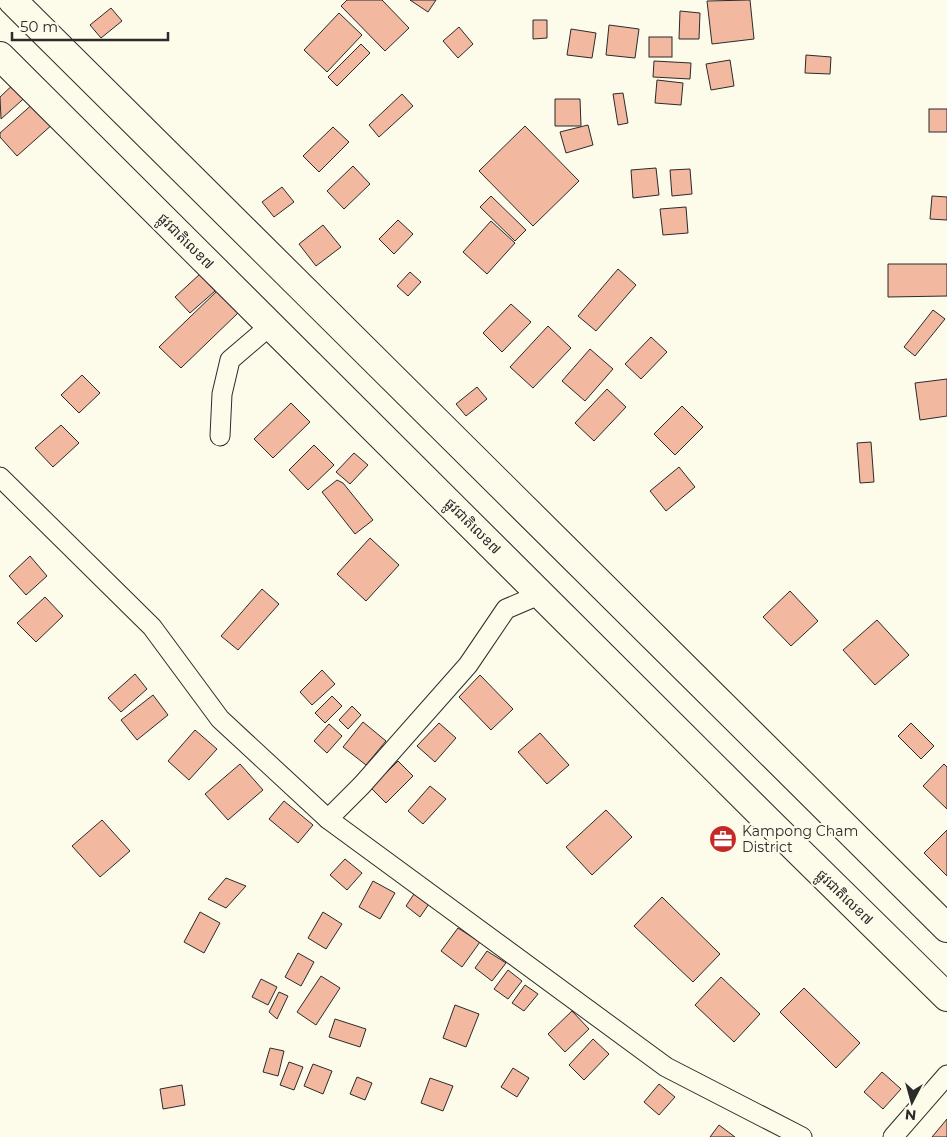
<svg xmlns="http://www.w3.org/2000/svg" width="947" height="1137" viewBox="0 0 947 1137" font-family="Montserrat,'Noto Sans Khmer',sans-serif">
<rect width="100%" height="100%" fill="#fdfbea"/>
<g fill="#f2b8a0" stroke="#2b2b2b">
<polygon points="347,0 382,0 409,28 385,51 341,6"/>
<polygon points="410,0 436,0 428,12"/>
<polygon points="750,0 754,39 712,44 707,1"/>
<polygon points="111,8 122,21 101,38 90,25"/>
<polygon points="680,11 700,13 699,39 679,39"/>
<polygon points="339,13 362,35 327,72 304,50"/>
<polygon points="533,20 547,20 547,38 533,39"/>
<polygon points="609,25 639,29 635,58 606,55"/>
<polygon points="459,27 473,44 458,58 443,41"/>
<polygon points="571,29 596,33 592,58 567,55"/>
<rect x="649" y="37" width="23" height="20"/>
<polygon points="361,44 370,53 337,86 328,77"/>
<polygon points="806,55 831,57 830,74 805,73"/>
<polygon points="730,60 734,86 711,90 706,64"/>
<polygon points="654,61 691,63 690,79 653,77"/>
<polygon points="18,80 30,93 1,119 0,97"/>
<polygon points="657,80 683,83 681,105 655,103"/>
<polygon points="623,93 628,123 618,125 613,94"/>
<polygon points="402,94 413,106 379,137 369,125"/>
<polygon points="555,99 580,99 581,126 555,126"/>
<polygon points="35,102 54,123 17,156 0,137 0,133"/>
<rect x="929" y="109" width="18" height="23"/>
<polygon points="588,125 593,145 566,153 560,132"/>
<polygon points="525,126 579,181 533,226 479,171"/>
<polygon points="333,127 349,142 319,172 303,156"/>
<polygon points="353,166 370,184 344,209 327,191"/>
<polygon points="656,168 659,195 633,198 631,170"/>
<polygon points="690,169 692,194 672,196 670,170"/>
<polygon points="282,187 294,202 274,217 262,202"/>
<polygon points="491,196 526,230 515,241 480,207"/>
<polygon points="932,196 947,197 947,220 930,219"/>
<polygon points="686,207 688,233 663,235 660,209"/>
<polygon points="398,220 413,234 394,254 379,239"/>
<polygon points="491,221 515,243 487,274 463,252"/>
<polygon points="323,225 341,247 316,266 299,244"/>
<polygon points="888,264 947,264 947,296 888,297"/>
<polygon points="618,269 636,285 596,331 578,316"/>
<polygon points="410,272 421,282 408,296 397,286"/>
<polygon points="200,274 215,291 190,313 175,297"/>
<polygon points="217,291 238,313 181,368 159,347"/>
<polygon points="511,304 531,322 502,352 483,333"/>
<polygon points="933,310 945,319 915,356 904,347"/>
<polygon points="548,326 571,348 533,388 510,367"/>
<polygon points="651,337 667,352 641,379 625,364"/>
<polygon points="590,349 613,369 585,401 562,381"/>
<polygon points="82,375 100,393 79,413 61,395"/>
<polygon points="947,379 947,416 920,420 915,383"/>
<polygon points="477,387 487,399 466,416 456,404"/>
<polygon points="607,389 626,407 594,441 575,423"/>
<polygon points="291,403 310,422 273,458 254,439"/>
<polygon points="682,406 703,427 675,455 654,434"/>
<polygon points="61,425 79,443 53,467 35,448"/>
<polygon points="871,442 874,482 860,483 857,443"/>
<polygon points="314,445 334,465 308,490 289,470"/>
<polygon points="354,453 368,465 350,484 336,472"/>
<polygon points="679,467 695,487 666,511 650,491"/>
<polygon points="337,480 343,483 373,520 355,534 322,492"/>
<polygon points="370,538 399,565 366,601 337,574"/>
<polygon points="30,556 47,576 26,595 9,576"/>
<polygon points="262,589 279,604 238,650 221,636"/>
<polygon points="790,591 818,621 791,646 763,617"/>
<polygon points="45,597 63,616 36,642 17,623"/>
<polygon points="877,620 909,655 875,685 843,650"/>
<polygon points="322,670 335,684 312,705 300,692"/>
<polygon points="135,674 147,689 121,712 108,698"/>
<polygon points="480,675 513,709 491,730 459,697"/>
<polygon points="153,695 168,715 137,740 121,720"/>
<polygon points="332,696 342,706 325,723 315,713"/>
<polygon points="352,706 361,715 348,729 339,720"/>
<polygon points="363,722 386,741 366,765 343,747"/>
<polygon points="439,723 456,738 435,762 417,746"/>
<polygon points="911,723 934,746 921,759 898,736"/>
<polygon points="329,724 342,736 327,753 314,741"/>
<polygon points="195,730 217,749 189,780 168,761"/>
<polygon points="540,733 569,765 547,784 518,752"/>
<polygon points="398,761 413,776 386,803 371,788"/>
<polygon points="240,764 263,790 228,820 205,794"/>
<polygon points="944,764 947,767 947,809 923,786"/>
<polygon points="430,786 446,799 423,824 408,811"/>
<polygon points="284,801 313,825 298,843 269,819"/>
<polygon points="606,810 632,837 592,875 566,847"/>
<polygon points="102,820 130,851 100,877 72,846"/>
<polygon points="947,830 947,876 924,853"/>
<polygon points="345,859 362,873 347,890 330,875"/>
<polygon points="226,878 246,886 226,908 208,899"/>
<polygon points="373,881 395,893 380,919 359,907"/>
<polygon points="416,891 431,901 420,917 406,906"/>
<polygon points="662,897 720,954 693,982 634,926"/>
<polygon points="200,912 220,923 204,953 184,942"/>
<polygon points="323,912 342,924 326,949 308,938"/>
<polygon points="458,928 480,942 462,967 441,951"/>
<polygon points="487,951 506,963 492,981 475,968"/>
<polygon points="298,953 314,962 301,986 285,977"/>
<polygon points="508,970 522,981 508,999 494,989"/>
<polygon points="321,976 340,988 316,1025 297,1012"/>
<polygon points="721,977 760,1014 734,1042 695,1005"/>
<polygon points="261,979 277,987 268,1005 252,997"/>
<polygon points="525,985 538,994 524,1011 512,1003"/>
<polygon points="804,988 860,1043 836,1068 780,1012"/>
<polygon points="279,992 288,996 277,1019 269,1012"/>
<polygon points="455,1005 479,1014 466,1047 443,1038"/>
<polygon points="572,1011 589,1029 565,1052 548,1034"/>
<polygon points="335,1019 366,1029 360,1047 329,1037"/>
<polygon points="593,1039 609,1054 584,1080 569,1065"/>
<polygon points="270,1048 284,1051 278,1076 263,1072"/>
<polygon points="289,1062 303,1067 294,1090 280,1085"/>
<polygon points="313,1064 332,1071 323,1094 304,1086"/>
<polygon points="513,1068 529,1078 517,1097 501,1087"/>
<polygon points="882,1072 901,1089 883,1109 864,1092"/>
<polygon points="357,1077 372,1083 365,1100 350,1094"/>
<polygon points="430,1078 453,1086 443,1111 421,1103"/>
<polygon points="659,1084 675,1097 659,1115 644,1102"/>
<polygon points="182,1085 185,1105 163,1109 160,1089"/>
<polygon points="947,1119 947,1137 932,1137"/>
<polygon points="719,1125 735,1137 710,1137"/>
</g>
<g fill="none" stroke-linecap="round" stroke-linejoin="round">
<g stroke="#2b2b2b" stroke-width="21">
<g id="street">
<polyline points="220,436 222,394 230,360 271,325"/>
<polyline points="0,477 152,627 220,719 328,819 666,1067 802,1137"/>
<polyline points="328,819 362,785 468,665 506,609 541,594"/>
<polyline points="893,1137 947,1075"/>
</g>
</g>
<g stroke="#2b2b2b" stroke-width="30">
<g id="highway">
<polyline points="12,0 947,928"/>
<polyline points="0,56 769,822 947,997"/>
</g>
</g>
<use href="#street" stroke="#fdfbea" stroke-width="19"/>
<use href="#highway" stroke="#fdfbea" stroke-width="28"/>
</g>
<defs>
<g id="office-disc" transform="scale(1.4375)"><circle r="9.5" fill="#c62828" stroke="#fdfbea"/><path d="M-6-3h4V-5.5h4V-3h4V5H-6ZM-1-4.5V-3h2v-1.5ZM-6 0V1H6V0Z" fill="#fff"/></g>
</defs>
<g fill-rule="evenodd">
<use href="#office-disc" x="723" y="839"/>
</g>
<g text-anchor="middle" stroke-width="4" stroke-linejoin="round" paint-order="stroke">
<g font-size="14" fill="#2b2b2b" stroke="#fdfbea">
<text transform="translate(186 241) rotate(45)" y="5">ផ្លូវជាតិលេខ៧</text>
<text transform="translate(473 526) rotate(45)" y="5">ផ្លូវជាតិលេខ៧</text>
<text transform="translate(845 897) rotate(44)" y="5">ផ្លូវជាតិលេខ៧</text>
</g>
<g font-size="14" fill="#2b2b2b" stroke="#fdfbea" text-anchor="start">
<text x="742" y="836">Kampong Cham<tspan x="742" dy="16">District</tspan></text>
</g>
</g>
<g transform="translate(912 1102) rotate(186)" stroke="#fdfbea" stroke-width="4" paint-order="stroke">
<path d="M0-4L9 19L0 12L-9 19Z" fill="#2b2b2b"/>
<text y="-8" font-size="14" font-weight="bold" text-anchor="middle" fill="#2b2b2b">N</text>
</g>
<path d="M12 32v8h156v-8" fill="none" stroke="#2b2b2b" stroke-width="2.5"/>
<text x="20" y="32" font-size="15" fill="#2b2b2b" stroke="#fdfbea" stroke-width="4" paint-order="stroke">50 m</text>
</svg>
